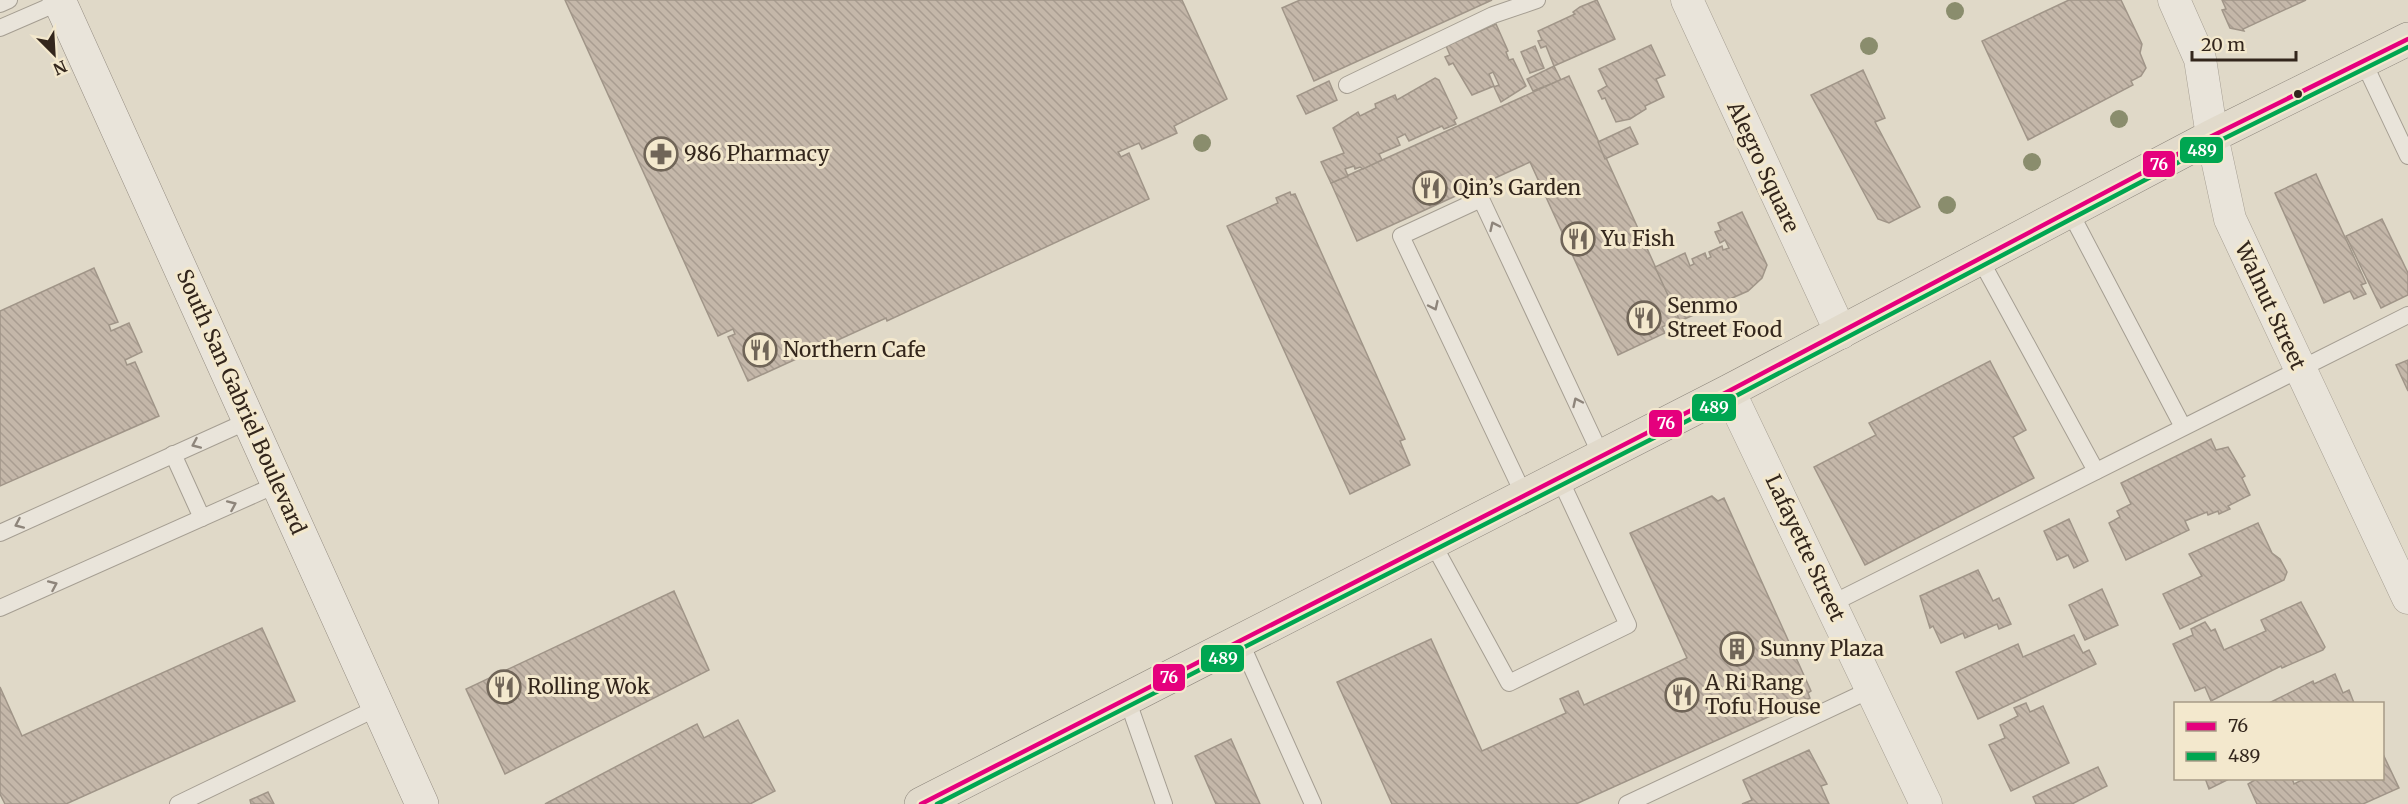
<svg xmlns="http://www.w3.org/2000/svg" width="2408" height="804" viewBox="0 0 2408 804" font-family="Merriweather,serif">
<defs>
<pattern id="building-back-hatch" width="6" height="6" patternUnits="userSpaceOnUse" patternTransform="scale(1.5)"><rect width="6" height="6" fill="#c4b7a9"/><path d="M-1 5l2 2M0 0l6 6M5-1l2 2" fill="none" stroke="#a99d91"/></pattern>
</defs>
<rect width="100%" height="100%" fill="#e0d9c8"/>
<g fill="url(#building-back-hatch)" stroke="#a09588" stroke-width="1.5">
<polygon points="565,0 1182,0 1227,99 1174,126 1177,133 1142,149 1139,143 1118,152 1121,157 1129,153 1149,199 887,321 886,318 748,381 728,337 735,334 733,329 718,336"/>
<polygon points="1300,0 1492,0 1314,81 1282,8"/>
<polygon points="1597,0 1615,39 1554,66 1546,46 1541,48 1538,41 1542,40 1538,31 1575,14 1573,12 1580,7"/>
<polygon points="2069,0 2121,0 2142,44 2140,53 2146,68 2141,76 2131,81 2133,85 2028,140 1982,41"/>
<polygon points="2222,0 2306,0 2243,29 2244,31 2230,28 2222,10 2226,9"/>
<polygon points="1496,24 1508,51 1506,52 1509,60 1513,59 1526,86 1501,102 1494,87 1499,85 1493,72 1489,74 1494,86 1472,95 1453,63 1449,65 1445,57 1450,55 1446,46"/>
<polygon points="1651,45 1665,75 1656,79 1664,97 1645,106 1646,109 1630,119 1616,122 1605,98 1602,99 1598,91 1607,86 1599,69"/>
<polygon points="1535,46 1544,68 1530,73 1521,52"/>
<polygon points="1554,66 1561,80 1533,91 1527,79"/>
<polygon points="1863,70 1885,118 1875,122 1920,207 1889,223 1878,219 1811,95"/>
<polygon points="1569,76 1679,319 1662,327 1665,333 1618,355 1530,162 1357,241 1331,183"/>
<polygon points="1435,78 1439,80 1457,118 1454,120 1456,124 1444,129 1442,126 1409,141 1405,134 1397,138 1400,145 1379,154 1382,160 1363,169 1360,167 1355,169 1354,166 1345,169 1348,176 1331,183 1321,162 1344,153 1333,128 1358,112 1360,116 1376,108 1375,104 1395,95 1397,100"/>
<polygon points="1329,81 1337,100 1306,114 1297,96"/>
<polygon points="1630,127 1638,144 1605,159 1598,142"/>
<polygon points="2316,174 2366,283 2361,285 2366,294 2354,299 2350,291 2324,303 2275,193"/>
<polygon points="1290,192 1291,195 1295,194 1405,439 1400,441 1410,465 1350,494 1227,226 1278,203 1276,198"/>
<polygon points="1742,212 1767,265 1762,278 1748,291 1680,321 1655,267 1685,253 1690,266 1694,264 1692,259 1705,253 1707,259 1711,257 1709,252 1722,246 1723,250 1729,248 1725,240 1720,243 1715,232 1721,230 1718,223"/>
<polygon points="2382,219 2408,273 2408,295 2381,308 2346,236"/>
<polygon points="94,268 118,322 109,325 111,331 129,323 142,352 125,360 127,365 135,362 159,416 0,486 0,311"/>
<polygon points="2408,360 2408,391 2396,365"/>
<polygon points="1990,361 2026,430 2013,437 2034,478 1865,565 1814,467 1876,435 1869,423"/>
<polygon points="2211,439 2216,450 2228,447 2245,476 2242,478 2250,495 2228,506 2230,509 2219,514 2218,511 2208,515 2207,512 2185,521 2189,530 2126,560 2109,523 2120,517 2117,511 2131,504 2121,483"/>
<polygon points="1712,496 1718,501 1724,498 1811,691 1808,693 1810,698 1576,804 1392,804 1337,682 1431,639 1482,751 1566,713 1560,699 1578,691 1584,705 1687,658 1630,533"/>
<polygon points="2069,519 2088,561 2074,568 2068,555 2057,560 2044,531"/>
<polygon points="2258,523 2272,553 2280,559 2287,572 2284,580 2180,629 2163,594 2202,576 2189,554"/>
<polygon points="1978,570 1993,601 1999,598 2011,624 1999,629 1997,624 1965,638 1963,633 1941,643 1933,626 1930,628 1920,596"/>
<polygon points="2102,589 2118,625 2085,640 2069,605"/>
<polygon points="674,591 709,670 505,774 466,689"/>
<polygon points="2301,602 2325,647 2323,650 2282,668 2281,666 2211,701 2205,687 2195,691 2173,644 2193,635 2191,629 2205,622 2211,631 2215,629 2224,650 2266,631 2261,620"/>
<polygon points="262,628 295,701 66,804 5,804 0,794 0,687 22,736"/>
<polygon points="2074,635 2083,653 2089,650 2096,664 1978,719 1956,672 2018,644 2023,657"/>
<polygon points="2335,674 2343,693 2349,690 2354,703 2267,704 2313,681 2314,684"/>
<polygon points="2026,703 2030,712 2043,706 2069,763 2011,791 1989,745 2005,738 2000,725 2018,716 2014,708"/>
<polygon points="738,720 775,791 750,804 545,804 697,724 704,738"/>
<polygon points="1231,739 1260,804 1216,804 1195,756"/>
<polygon points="1809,750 1827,784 1821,786 1829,804 1742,804 1752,800 1743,780"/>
<polygon points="2382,752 2399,788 2363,804 2257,804 2248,784 2258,778 2292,778 2294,784 2306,778 2382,778"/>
<polygon points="2098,767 2107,786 2072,804 2036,804 2033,797"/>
<polygon points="2205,778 2231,778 2209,789"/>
<polygon points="268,792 274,804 251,804 250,800"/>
</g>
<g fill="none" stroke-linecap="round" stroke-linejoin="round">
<g stroke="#a59e92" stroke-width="18">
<g id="lane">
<polyline points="0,4 9,0"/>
<polyline points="0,28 60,2"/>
<polyline points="2363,61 2408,156"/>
<polyline points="1347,85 1493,15 1537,0"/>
<polyline points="2070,212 2183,427"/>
<polyline points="1980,259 2096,471"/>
<polyline points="173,454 202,518"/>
<polyline points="1524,495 1401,236 1481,199 1601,455"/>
<polyline points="0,533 250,420"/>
<polyline points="1432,542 1509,683 1628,625 1559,477"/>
<polyline points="1831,604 2408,315"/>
<polyline points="0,608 278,484"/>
<polyline points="1240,641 1313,804"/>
<polyline points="1127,699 1164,804"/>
<polyline points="178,804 379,707"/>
<polyline points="1627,804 1872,689"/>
</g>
</g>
<g stroke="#a59e92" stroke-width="33">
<g id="street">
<polyline points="1687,0 1841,333"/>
<polyline points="2174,0 2200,59 2212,136 2230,219 2408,598"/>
<polyline points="1729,391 1926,804"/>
</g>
</g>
<g stroke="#958d82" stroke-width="34">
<polyline id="secondary" points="59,0 422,804"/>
</g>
<g stroke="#8a8379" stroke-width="34">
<polyline id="primary" points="921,804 1729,391 2212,136 2408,39"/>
</g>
<use href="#lane" stroke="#e9e4da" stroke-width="16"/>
<use href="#street" stroke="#e9e4da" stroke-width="32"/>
<use href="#secondary" stroke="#e9e4da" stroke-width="33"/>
<use href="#primary" stroke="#e1dacb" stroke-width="33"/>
<g stroke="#f3e8cd" stroke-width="9">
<polyline id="bus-1" points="921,804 1729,391 2212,136 2408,39"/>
</g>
<g stroke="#f3e8cd" stroke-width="9">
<polyline id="bus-2" points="937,804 1732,398 2215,143 2408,47"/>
</g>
<use href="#bus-1" stroke="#e5007d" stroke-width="4.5"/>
<use href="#bus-2" stroke="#00a651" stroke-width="4.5"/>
</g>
<g fill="#8a8d6d">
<circle cx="1955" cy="11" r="9"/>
<circle cx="1869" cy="46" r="9"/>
<circle cx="2119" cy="119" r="9"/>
<circle cx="1202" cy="143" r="9"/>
<circle cx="2032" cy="162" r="9"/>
<circle cx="1947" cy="205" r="9"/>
</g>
<defs><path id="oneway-chevron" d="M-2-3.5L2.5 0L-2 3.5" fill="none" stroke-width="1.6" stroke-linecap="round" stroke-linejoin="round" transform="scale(1.5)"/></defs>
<g stroke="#8e857b">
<use href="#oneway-chevron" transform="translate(1494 226) rotate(-115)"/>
<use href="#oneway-chevron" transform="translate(1434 306) rotate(65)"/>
<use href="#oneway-chevron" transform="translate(1577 402) rotate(-115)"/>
<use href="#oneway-chevron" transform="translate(196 444) rotate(156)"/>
<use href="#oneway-chevron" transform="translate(232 505) rotate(-24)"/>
<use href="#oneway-chevron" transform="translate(19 524) rotate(156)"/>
<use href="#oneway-chevron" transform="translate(53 585) rotate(-24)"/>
</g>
<defs>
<g id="pharmacy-ring" transform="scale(1.725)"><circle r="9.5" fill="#f3e8cd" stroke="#706558" stroke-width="1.5"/><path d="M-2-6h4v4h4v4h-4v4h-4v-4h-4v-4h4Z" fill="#706558"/></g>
<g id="restaurant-ring" transform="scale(1.725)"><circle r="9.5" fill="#f3e8cd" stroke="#706558" stroke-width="1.5"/><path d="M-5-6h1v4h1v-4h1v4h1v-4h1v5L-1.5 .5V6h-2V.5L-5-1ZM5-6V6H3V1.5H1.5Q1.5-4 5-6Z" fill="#706558"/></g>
<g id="building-ring" transform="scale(1.725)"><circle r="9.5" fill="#f3e8cd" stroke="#706558" stroke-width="1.5"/><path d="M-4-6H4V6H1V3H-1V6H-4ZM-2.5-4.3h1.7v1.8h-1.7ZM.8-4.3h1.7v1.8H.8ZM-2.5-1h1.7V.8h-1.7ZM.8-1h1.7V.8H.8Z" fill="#706558"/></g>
</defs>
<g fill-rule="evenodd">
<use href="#pharmacy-ring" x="661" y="154"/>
<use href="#restaurant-ring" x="1430" y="188"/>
<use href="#restaurant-ring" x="1578" y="239"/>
<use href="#restaurant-ring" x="1644" y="318"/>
<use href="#restaurant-ring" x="760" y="350"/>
<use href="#building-ring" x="1737" y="649"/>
<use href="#restaurant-ring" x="504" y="687"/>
<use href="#restaurant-ring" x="1682" y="695"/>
</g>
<circle fill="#33261c" stroke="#f3e8cd" stroke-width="2" cx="2298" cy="94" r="5"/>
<g text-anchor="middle" stroke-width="6" stroke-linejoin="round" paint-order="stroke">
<g font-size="21" fill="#33261c" stroke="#f3e8cd" text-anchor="start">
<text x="684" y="161">986 Pharmacy</text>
<text x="1453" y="195">Qin’s Garden</text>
<text x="1601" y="246">Yu Fish</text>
<text x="1667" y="313">Senmo<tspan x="1667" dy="24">Street Food</tspan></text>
<text x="783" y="357">Northern Cafe</text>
<text x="1760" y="656">Sunny Plaza</text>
<text x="1705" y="690">A Ri Rang<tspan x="1705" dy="24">Tofu House</tspan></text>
<text x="527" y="694">Rolling Wok</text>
</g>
<g font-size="21" fill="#33261c" stroke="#f3e8cd">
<text transform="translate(1763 167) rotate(65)" y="7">Alegro Square</text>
<text transform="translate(2270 306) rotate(65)" y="7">Walnut Street</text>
<text transform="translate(241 402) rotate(66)" y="7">South San Gabriel Boulevard</text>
<text transform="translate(1805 548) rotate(65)" y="7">Lafayette Street</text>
</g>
</g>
<g stroke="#f3e8cd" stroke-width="2">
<rect x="2179" y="136" width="45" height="28" rx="6" fill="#00a651"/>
<rect x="2142" y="150" width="34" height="28" rx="6" fill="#e5007d"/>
<rect x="1691" y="393" width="46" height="29" rx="6" fill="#00a651"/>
<rect x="1648" y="409" width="35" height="29" rx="6" fill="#e5007d"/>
<rect x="1200" y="644" width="45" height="29" rx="6" fill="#00a651"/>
<rect x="1152" y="663" width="34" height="29" rx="6" fill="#e5007d"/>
</g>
<g font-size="16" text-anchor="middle" font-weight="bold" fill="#fff">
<text x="2202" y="156">489</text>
<text x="2159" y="170">76</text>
<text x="1714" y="413">489</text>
<text x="1666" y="429">76</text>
<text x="1223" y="664">489</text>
<text x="1169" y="683">76</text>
</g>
<rect x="2174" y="702" width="210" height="78" fill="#f3e8cd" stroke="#a69a86" stroke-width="1.5"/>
<rect x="2186" y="722" width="30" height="9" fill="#e5007d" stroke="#a69a86" stroke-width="1.5"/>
<text x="2228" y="732" font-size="18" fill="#33261c">76</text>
<rect x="2186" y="752" width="30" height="9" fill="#00a651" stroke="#a69a86" stroke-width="1.5"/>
<text x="2228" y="762" font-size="18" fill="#33261c">489</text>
<g transform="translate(54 54) rotate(156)" stroke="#f3e8cd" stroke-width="4.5" paint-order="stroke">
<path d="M0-4.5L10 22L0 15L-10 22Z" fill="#33261c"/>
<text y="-9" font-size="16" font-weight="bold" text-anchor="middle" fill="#33261c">N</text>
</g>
<path d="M2192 51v9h104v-9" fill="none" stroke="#33261c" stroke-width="3"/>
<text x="2201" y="51" font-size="18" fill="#33261c" stroke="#f3e8cd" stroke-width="4.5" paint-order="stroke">20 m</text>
</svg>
